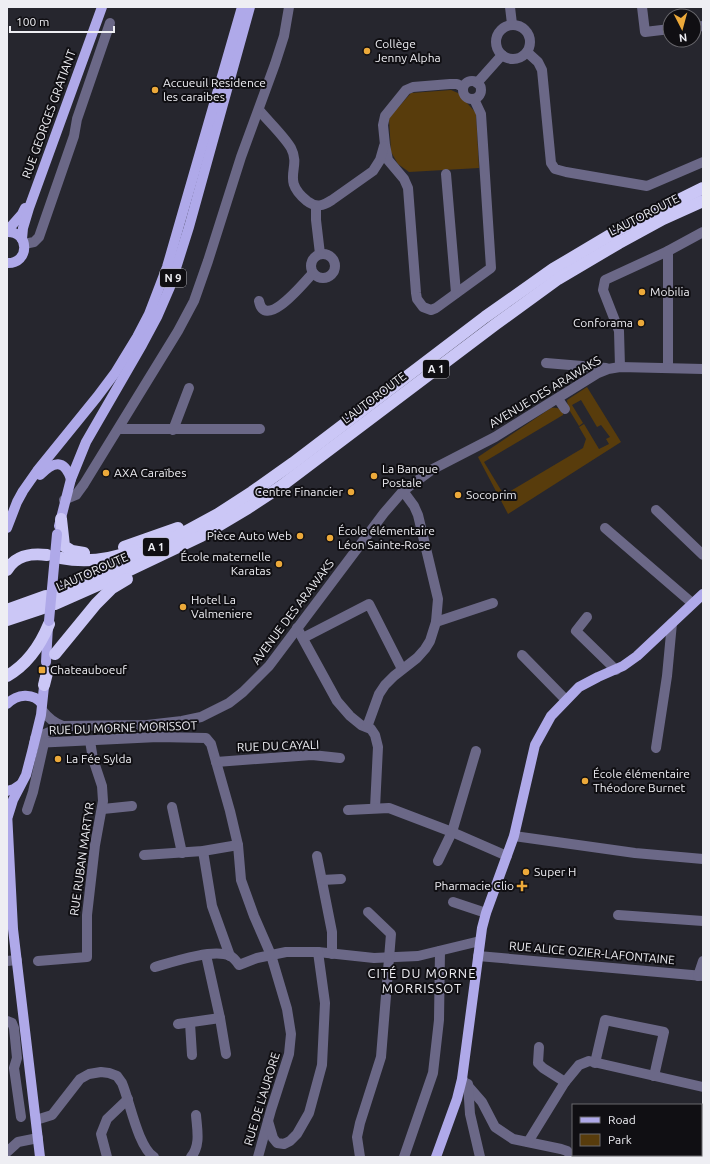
<svg xmlns="http://www.w3.org/2000/svg" width="710" height="1164" viewBox="0 0 710 1164" font-family="Ubuntu,sans-serif">
<rect width="100%" height="100%" fill="#26262e"/>
<g fill="#583c0c">
<polygon points="451,90 458,93 476,113 479,168 409,172 398,164 391,152 389,118 411,93"/>
<path d="M 587,387 L 621,442 L 508,514 L 478,457 L 551,408 C 556,407 559,408 563,411 L 563,415 L 484,462 L 504,495 L 583,448 L 586,439 L 579,427 L 584,424 L 599,449 L 609,444 L 606,439 L 610,437 L 601,425 L 597,427 L 581,400 L 572,405 L 583,423 L 579,426 L 568,408 L 567,400 Z"/>
</g>
<g fill="none" stroke-linecap="round" stroke-linejoin="round">
<g stroke="#1a0c00" stroke-width="12">
<polyline points="701,1125 703,1125"/>
<polyline points="640,1155 641,1157"/>
</g>
<g stroke="#6b6887" stroke-width="10">
<polyline points="510,7 512,24"/>
<polyline points="642,7 645,32 670,29"/>
<circle cx="513" cy="42" r="17"/>
<polyline points="694,27 703,26"/>
<polyline points="527,52 538,62 542,70 551,163 555,169 566,172 647,186 703,162"/>
<circle cx="472" cy="90" r="9"/>
<polyline points="477,83 502,55"/>
<polyline points="463,87 457,84 450,84 413,87 406,90 385,116 383,125 385,145 388,160 404,179 408,188 416,293 417,299 423,307 431,310 436,308 491,268 481,114 474,99"/>
<path d="M 259,110 C 268,121 284,136 291,148 C 302,169 280,179 307,201 C 316,208 323,206 332,200 L 373,171 L 380,160 L 384,146"/>
<polyline points="446,174 456,293"/>
<polyline points="316,206 316,220 320,254"/>
<polyline points="24,244 34,242 39,237 74,136 77,119 110,23"/>
<circle cx="323" cy="266" r="12"/>
<path d="M 259,301 C 265,332 306,280 313,273"/>
<polyline points="546,363 606,368"/>
<polyline points="620,367 619,331 603,290 605,280 668,251 703,232"/>
<polyline points="668,368 668,251"/>
<polyline points="558,399 565,409"/>
<polyline points="119,429 260,429"/>
<polyline points="173,430 189,388"/>
<polyline points="64,500 76,495 84,484 178,331 194,301 208,261 241,157 275,64 284,36 289,7"/>
<polyline points="656,510 703,555"/>
<polyline points="605,528 692,603"/>
<polyline points="587,617 576,631 616,670"/>
<polyline points="436,622 493,603"/>
<polyline points="297,628 337,701 350,716 361,725 371,729 375,735 378,747 375,808"/>
<polyline points="303,638 369,604 402,669"/>
<polyline points="522,655 566,700"/>
<path d="M 42,710 C 48,718 54,723 63,726"/>
<polyline points="367,727 379,694 385,685 394,676 417,658 425,649 430,641 436,622 438,599 418,515 414,506 403,491"/>
<polyline points="35,738 63,726 147,725 182,721 201,717 229,703 243,692 269,666 384,513 403,491 433,469 495,437 598,373 608,369 620,367 703,369"/>
<polyline points="34,743 158,737 206,738 211,744 230,811 238,845 241,880 254,916 271,955 287,1009 291,1034 289,1054 271,1110 258,1157"/>
<polyline points="656,748 667,676 672,623"/>
<polyline points="216,762 312,755 340,758"/>
<polyline points="172,807 182,853"/>
<polyline points="103,809 132,806"/>
<polyline points="27,810 33,792 44,743"/>
<polyline points="348,810 389,808 452,832 507,856"/>
<polyline points="514,836 635,853 703,859"/>
<polyline points="203,851 212,906 230,956"/>
<polyline points="144,855 203,851 238,845"/>
<polyline points="317,856 332,932 332,954"/>
<polyline points="438,861 452,832 476,751"/>
<polyline points="322,880 341,879"/>
<polyline points="453,902 486,913"/>
<polyline points="618,915 703,921"/>
<polyline points="206,955 220,1018 226,1054"/>
<polyline points="478,956 703,976"/>
<polyline points="7,961 17,960"/>
<polyline points="38,961 87,957 87,915 95,845 103,801 102,786 93,759 90,741"/>
<path d="M 155,967 C 172,962 214,948 230,956 C 233,957 237,962 239,965 L 257,958 L 286,952 L 318,952 L 374,958 L 418,956 L 480,941"/>
<polyline points="698,976 703,961"/>
<polyline points="7,1021 12,1023 14,1028 17,1058 14,1068 21,1117"/>
<polyline points="190,1023 192,1055"/>
<polyline points="178,1024 220,1018"/>
<polyline points="539,1047 538,1063 543,1068 565,1082"/>
<polyline points="595,1063 605,1020 664,1032 654,1076"/>
<polyline points="462,1079 482,1102 495,1127 513,1139 561,1149 567,1151 572,1157"/>
<polyline points="468,1084 470,1114 480,1157"/>
<path d="M 36,1120 L 52,1115 L 80,1079 L 89,1074 L 101,1072 L 109,1073 L 117,1076 L 122,1083 C 130,1102 138,1147 154,1157"/>
<polyline points="268,1121 273,1138 277,1143 284,1144 290,1141 297,1134 309,1113 322,1065 325,1003 318,952"/>
<polyline points="528,1142 565,1082 579,1065 589,1061 703,1087"/>
<polyline points="7,1152 18,1142 38,1138"/>
<polyline points="107,1157 101,1134 107,1119 128,1099"/>
<path d="M 191,1157 C 201,1145 197,1129 196,1115"/>
<polyline points="360,1157 357,1137 360,1123 381,1057 391,934 368,912"/>
<polyline points="404,1157 433,1073 439,1020 440,951"/>
</g>
<g stroke="#afa9e9" stroke-width="10">
<polyline points="7,231 22,214 25,208"/>
<path d="M 7,232 C 30,231 30,264 7,263"/>
<polyline points="22,239 23,228 29,208 102,7"/>
<path d="M 40,475 C 54,461 64,459 71,479"/>
<polyline points="59,526 71,479 86,442 142,345 157,317 170,287 189,227 250,7"/>
<polyline points="7,528 17,502 23,491 37,471 97,397 115,373 137,337 149,314 167,267 242,7"/>
<polyline points="46,662 48,626"/>
<path d="M 7,704 C 17,694 33,692 42,704"/>
<polyline points="7,791 14,789 20,785"/>
<polyline points="7,812 13,929 40,1157"/>
<polyline points="8,816 13,800 26,775 32,752 41,715 45,677"/>
<polyline points="436,1157 457,1099 462,1079 482,928 486,913 514,836 535,745 551,716 579,687 598,677 623,666 637,656 703,594"/>
</g>
<g stroke="#cbc7f6" stroke-width="12">
<polyline points="61,519 64,546 72,551 84,553"/>
<polyline points="124,547 178,528"/>
<path d="M 61,558 C 86,563 112,559 135,550"/>
<path d="M 7,570 C 16,555 31,553 47,555"/>
<polyline points="56,592 104,572 183,533 218,514 252,492 293,463 485,317 553,269 622,228 703,188"/>
<polyline points="55,604 98,585 201,536 248,508 280,487 496,324 558,279 619,243 663,219 703,201"/>
<polyline points="7,610 46,596"/>
<polyline points="7,620 46,607"/>
<polyline points="55,654 96,604 112,588 127,579"/>
<path d="M 7,676 C 28,664 40,646 49,624"/>
<polyline points="44,685 47,673"/>
</g>
<polyline stroke="#afa9e9" stroke-width="10" points="49,621 57,534"/>
</g>
<g fill="#eca93a" stroke="#100f13" stroke-width="1.5">
<circle cx="367" cy="51" r="4"/>
<circle cx="155" cy="90" r="4"/>
<circle cx="642" cy="292" r="4"/>
<circle cx="641" cy="323" r="4"/>
<circle cx="106" cy="473" r="4"/>
<circle cx="374" cy="476" r="4"/>
<circle cx="351" cy="492" r="4"/>
<circle cx="458" cy="495" r="4"/>
<circle cx="300" cy="536" r="4"/>
<circle cx="330" cy="538" r="4"/>
<circle cx="279" cy="564" r="4"/>
<circle cx="183" cy="607" r="4"/>
<rect x="38" y="666" width="8" height="8" rx="2"/>
<circle cx="58" cy="759" r="4"/>
<circle cx="585" cy="781" r="4"/>
<circle cx="526" cy="872" r="4"/>
<path d="M520 880h4v4h4v4h-4v4h-4v-4h-4v-4h4z"/>
</g>
<g text-anchor="middle" stroke-width="4" stroke-linejoin="round" paint-order="stroke">
<g fill="#100f13" stroke="#ababb0" stroke-width="1">
<rect x="160" y="269" width="26" height="18" rx="3"/>
<rect x="423" y="360" width="26" height="18" rx="3"/>
<rect x="143" y="538" width="26" height="18" rx="3"/>
</g>
<g font-size="11" font-weight="bold" fill="#eeeef3">
<text x="173" y="282">N 9</text>
<text x="436" y="373">A 1</text>
<text x="156" y="551">A 1</text>
</g>
<g font-size="12" fill="#eeeef3" stroke="#100f13" text-anchor="start">
<text x="375" y="48">Collège<tspan x="375" dy="14">Jenny Alpha</tspan></text>
<text x="163" y="87">Accueuil Residence<tspan x="163" dy="14">les caraibes</tspan></text>
<text x="650" y="296">Mobilia</text>
<text x="633" y="327" text-anchor="end">Conforama</text>
<text x="382" y="473">La Banque<tspan x="382" dy="14">Postale</tspan></text>
<text x="114" y="477">AXA Caraïbes</text>
<text x="343" y="496" text-anchor="end">Centre Financier</text>
<text x="466" y="499">Socoprim</text>
<text x="338" y="535">École élémentaire<tspan x="338" dy="14">Léon Sainte-Rose</tspan></text>
<text x="292" y="540" text-anchor="end">Pièce Auto Web</text>
<text x="271" y="561" text-anchor="end">École maternelle<tspan x="271" dy="14">Karatas</tspan></text>
<text x="191" y="604">Hotel La<tspan x="191" dy="14">Valmeniere</tspan></text>
<text x="50" y="674">Chateauboeuf</text>
<text x="66" y="763">La Fée Sylda</text>
<text x="593" y="778">École élémentaire<tspan x="593" dy="14">Théodore Burnet</tspan></text>
<text x="534" y="876">Super H</text>
<text x="514" y="890" text-anchor="end">Pharmacie Clio</text>
</g>
<g font-size="12" fill="#eeeef3" stroke="#100f13">
<text transform="translate(49 114) rotate(-70)" y="4">RUE GEORGES GRATIANT</text>
<text transform="translate(644 215) rotate(-27)" y="4">L'AUTOROUTE</text>
<text transform="translate(545 392) rotate(-31)" y="4">AVENUE DES ARAWAKS</text>
<text transform="translate(374 398) rotate(-37)" y="4">L'AUTOROUTE</text>
<text transform="translate(92 572) rotate(-24)" y="4">L'AUTOROUTE</text>
<text transform="translate(293 612) rotate(-53)" y="4">AVENUE DES ARAWAKS</text>
<text transform="translate(123 728) rotate(-2)" y="4">RUE DU MORNE MORISSOT</text>
<text transform="translate(278 746) rotate(-2)" y="4">RUE DU CAYALI</text>
<text transform="translate(82 859) rotate(-82)" y="4">RUE RUBAN MARTYR</text>
<text transform="translate(592 953) rotate(5)" y="4">RUE ALICE OZIER-LAFONTAINE</text>
<text transform="translate(262 1099) rotate(-73)" y="4">RUE DE L'AURORE</text>
</g>
<g font-size="13" letter-spacing="1" fill="#eeeef3" stroke="#100f13">
<text x="422" y="978">CITÉ DU MORNE<tspan x="422" dy="15">MORRISSOT</tspan></text>
</g>
</g>
<rect width="710" height="1164" fill="none" stroke="#eeeef3" stroke-width="16"/>
<rect x="572" y="1104" width="130" height="52" fill="#100f13" stroke="#69686d"/>
<rect x="580" y="1117" width="20" height="6" fill="#afa9e9" stroke="#69686d"/>
<text x="608" y="1124" font-size="12" fill="#eeeef3">Road</text>
<rect x="580" y="1134" width="20" height="12" fill="#583c0c" stroke="#69686d"/>
<text x="608" y="1144" font-size="12" fill="#eeeef3">Park</text>
<g transform="translate(682 28) rotate(174)"><circle r="19" fill="#100f13" stroke="#69686d"/>
<path d="M0-3L7 15L0 10L-7 15Z" fill="#eca93a"/>
<text y="-6" font-size="11" font-weight="bold" text-anchor="middle" fill="#eeeef3">N</text>
</g>
<path d="M10 26v6h104v-6" fill="none" stroke="#eeeef3" stroke-width="2"/>
<text x="16" y="26" font-size="12" fill="#eeeef3" stroke="#100f13" stroke-width="3" paint-order="stroke">100 m</text>
</svg>
